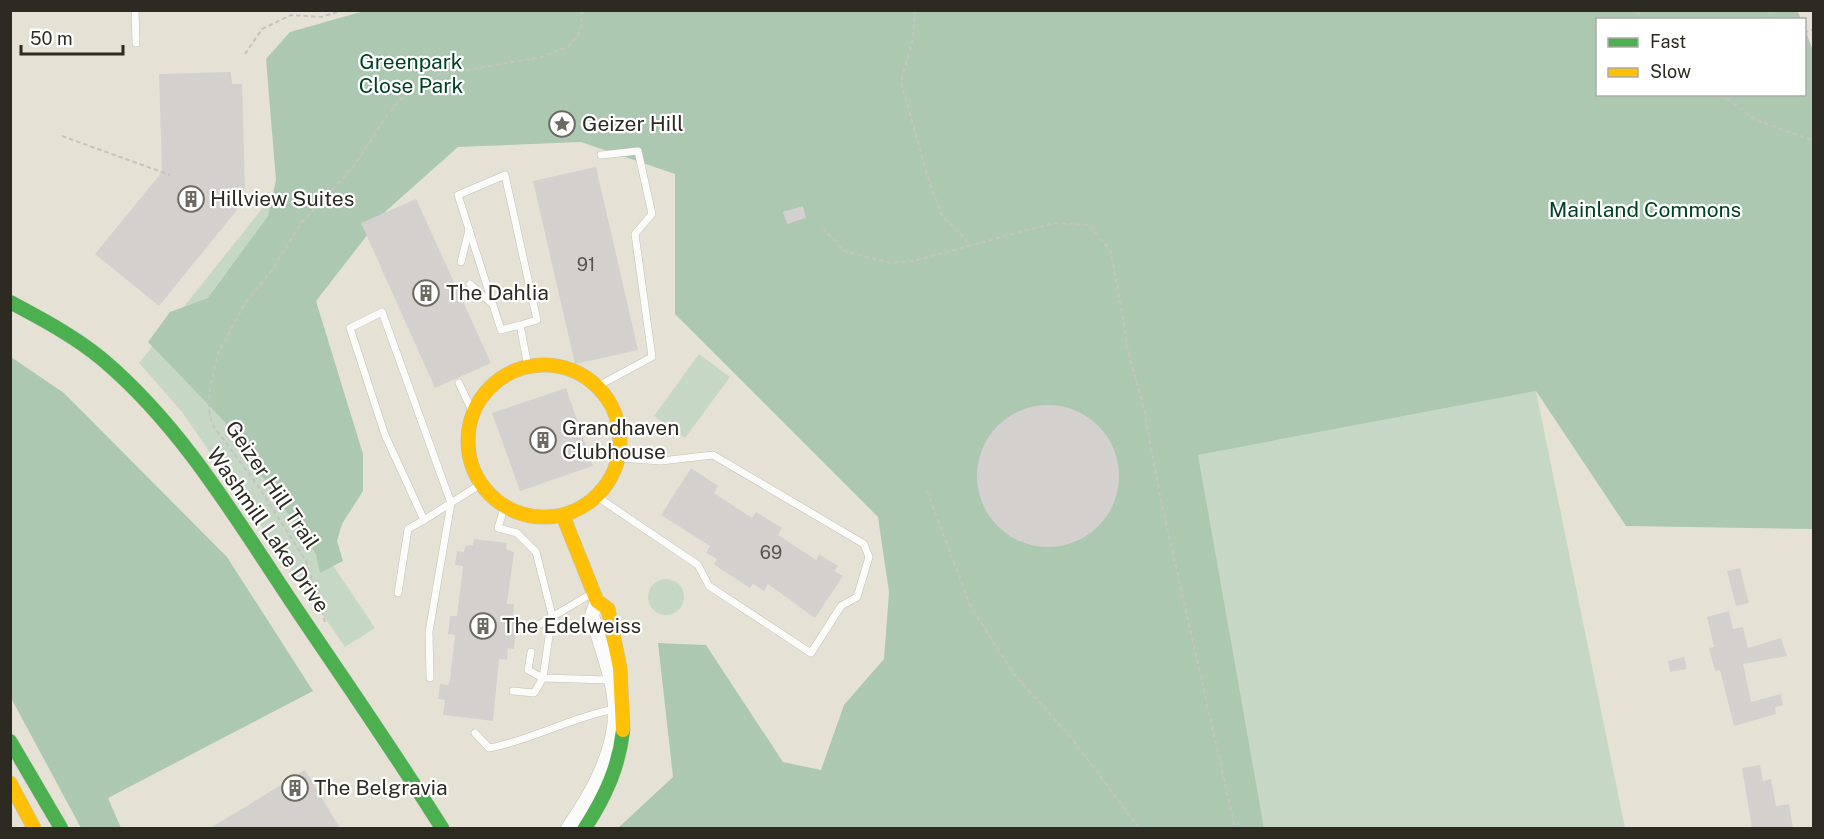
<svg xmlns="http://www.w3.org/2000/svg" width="1824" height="839" viewBox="0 0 1824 839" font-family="'Public Sans',sans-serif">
<rect width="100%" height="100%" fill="#e5e2d5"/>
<g fill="#c6d8c5">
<polygon points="355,92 492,110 250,321 266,465 375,628 345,647 182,412 139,363"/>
<polygon points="699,354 730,377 685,438 654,416"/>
<polygon points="1536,391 1625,828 1264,828 1197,455"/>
<circle cx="666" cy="597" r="18"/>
</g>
<g fill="#adc8b1">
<polygon points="1797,10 1801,19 1598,20 1598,94 1804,94 1805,29 1813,51 1813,529 1626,526 1536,391 1198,455 1264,828 618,828 673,777 658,643 706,645 783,762 821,770 844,705 884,659 889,592 878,517 675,314 675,174 581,142 458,147 386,211 316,301 363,454 363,491 342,524 337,541 343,561 320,573 316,554 224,421 148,342 170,312 208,298 268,216 276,180 266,59 290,32 364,11"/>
<polygon points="11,357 64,393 227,557 313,691 108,798 121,828 81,828 11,698"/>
</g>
<g fill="#d4d0ce">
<polygon points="231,72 232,84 242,84 245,187 237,210 159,306 95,254 162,172 159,74"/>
<polygon points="596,167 638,350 575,364 533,181"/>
<polygon points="416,199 491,363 435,388 361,223"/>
<polygon points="803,206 806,218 787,224 783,212"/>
<polygon points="566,388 593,466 520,491 492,413"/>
<circle cx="1048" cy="476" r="71"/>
<polygon points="691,468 718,486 714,493 752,518 756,512 782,528 778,535 816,560 819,554 838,566 834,571 843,576 815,618 768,584 764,591 753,584 750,588 719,568 714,564 717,559 706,553 710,546 661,515"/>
<polygon points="474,539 507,543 506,549 514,552 507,604 514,604 513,617 517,618 514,649 508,648 507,660 499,659 493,721 443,715 445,700 438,699 440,684 448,685 450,680 455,635 448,634 450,616 457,616 463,566 455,565 457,551 464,552 465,546 473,545"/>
<polygon points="1740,568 1749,603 1736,606 1727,571"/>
<polygon points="1729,611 1733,629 1743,627 1748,648 1781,638 1787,656 1743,664 1751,702 1781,694 1783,705 1775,707 1776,714 1734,726 1720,670 1715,671 1709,648 1714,647 1707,617"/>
<polygon points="1684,657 1687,669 1670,672 1668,661"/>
<polygon points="1760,765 1763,781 1771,779 1776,806 1789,804 1793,828 1752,828 1742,768"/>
<polygon points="305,770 340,828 210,828 245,807"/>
</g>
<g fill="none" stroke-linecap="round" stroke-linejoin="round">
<g stroke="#c3c0b6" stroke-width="8">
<g id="lane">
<polyline points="135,10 136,43"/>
<polyline points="461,262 469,230"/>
<polyline points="470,284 491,303"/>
<polyline points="520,325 501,330 458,195 505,175 537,320 520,325 528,367"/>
<polyline points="459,383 473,413"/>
<polyline points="598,386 652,357 635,234 652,214 638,151 601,155"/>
<polyline points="596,496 698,565 709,586 811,653 841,606 857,597 869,557 864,544 713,455 661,461 619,458"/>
<polyline points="505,505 498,528 517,533 536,552 552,615 543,678 534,693 513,691"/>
<polyline points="424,520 481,484"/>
<polyline points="398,593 408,529 424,520 385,435 350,328 382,312 451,503 429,632 430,678"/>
<polyline points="535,627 591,594"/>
<polyline points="531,652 528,670 543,678 609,680"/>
<path d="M 475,733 L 489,748 C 533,740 571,717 615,709"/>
</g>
</g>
<g stroke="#c3c0b6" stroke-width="15">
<path id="street" d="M 568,828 C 591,796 616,751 615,710 C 615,681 599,643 592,615 L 597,601"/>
</g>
<g stroke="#c3c0b6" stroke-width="15">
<g id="fast">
<path d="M 10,302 C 42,319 74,336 102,359 C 185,429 239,524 299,613 C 347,684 396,755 442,828"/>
<polyline points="10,741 61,828"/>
<path d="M 585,828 C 605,797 619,767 623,730"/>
</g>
</g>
<g stroke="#c3c0b6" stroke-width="15">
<g id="slow">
<circle cx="544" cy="441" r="76"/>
<polyline points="563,516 597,601 608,609 620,668 623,730"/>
<polyline points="10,783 34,828"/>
</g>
</g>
<g stroke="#c4c3be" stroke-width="2" stroke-dasharray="4.5 3" stroke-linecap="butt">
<polyline points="913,10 915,13 912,42 901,82 929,181 942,216 969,243"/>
<polyline points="1638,10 1640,20"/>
<polyline points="1769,10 1774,20"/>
<polyline points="1804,33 1814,29"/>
<polyline points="245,54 262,29 291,15 321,17 344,10"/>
<polyline points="1721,94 1756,120 1814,141"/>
<polyline points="62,136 170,175"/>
<polyline points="823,228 844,251 890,263 913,261 1054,223 1090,225 1111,252 1129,355 1144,409 1160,496 1235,828"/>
<polyline points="927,491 970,605 1013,673 1073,740 1139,828"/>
<polyline points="325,622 306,561 258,486 212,424 209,410 210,388 218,353 245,303 273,269 301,223 355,165 387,115 409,90 438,75 542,57 569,46 581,31 582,10"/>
</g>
<use href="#lane" stroke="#fbfbf9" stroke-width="7"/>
<use href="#street" stroke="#fbfbf9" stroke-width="14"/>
<use href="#fast" stroke="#4caf50" stroke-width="14"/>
<use href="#slow" stroke="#ffc107" stroke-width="14"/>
</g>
<defs>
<g id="sight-ring" transform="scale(1.35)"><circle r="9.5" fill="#fff" stroke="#6d6a60" stroke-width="1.5"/><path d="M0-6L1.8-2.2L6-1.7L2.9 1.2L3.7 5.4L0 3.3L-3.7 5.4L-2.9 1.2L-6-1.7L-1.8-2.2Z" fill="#6d6a60"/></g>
<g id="building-ring" transform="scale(1.35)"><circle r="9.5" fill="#fff" stroke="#6d6a60" stroke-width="1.5"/><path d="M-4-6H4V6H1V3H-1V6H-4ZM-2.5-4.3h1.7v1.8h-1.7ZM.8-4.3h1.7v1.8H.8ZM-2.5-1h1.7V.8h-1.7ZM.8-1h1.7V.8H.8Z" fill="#6d6a60"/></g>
</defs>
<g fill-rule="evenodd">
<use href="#sight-ring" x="562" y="124"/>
<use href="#building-ring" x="191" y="199"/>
<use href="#building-ring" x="426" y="293"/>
<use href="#building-ring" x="543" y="440"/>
<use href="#building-ring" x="483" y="626"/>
<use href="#building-ring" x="295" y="788"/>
</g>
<g text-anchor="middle" stroke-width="4.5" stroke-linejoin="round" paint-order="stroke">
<g font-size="18" fill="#56544c">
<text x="586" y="271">91</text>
<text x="771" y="559">69</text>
</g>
<g font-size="21" fill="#004224" stroke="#fff">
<text x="411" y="69">Greenpark<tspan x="411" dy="24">Close Park</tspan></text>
<text x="1645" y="217">Mainland Commons</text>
</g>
<g font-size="21" fill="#2c2a21" stroke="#fff" text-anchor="start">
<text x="582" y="131">Geizer Hill</text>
<text x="210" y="206">Hillview Suites</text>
<text x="446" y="300">The Dahlia</text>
<text x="562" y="435">Grandhaven<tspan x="562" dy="24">Clubhouse</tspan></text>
<text x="502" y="633">The Edelweiss</text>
<text x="314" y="795">The Belgravia</text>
</g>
<g font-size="21" fill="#2c2a21" stroke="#fff">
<text transform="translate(272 485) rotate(56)" y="7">Geizer Hill Trail</text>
<text transform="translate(268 530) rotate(55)" y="7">Washmill Lake Drive</text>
</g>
</g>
<rect width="1824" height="839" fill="none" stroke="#2c2a21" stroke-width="24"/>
<rect x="1596" y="18" width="210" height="78" fill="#ffffff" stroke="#abaaa6" stroke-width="1.5"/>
<rect x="1608" y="38" width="30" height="9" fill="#4caf50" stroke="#abaaa6" stroke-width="1.5"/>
<text x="1650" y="48" font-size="18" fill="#2c2a21">Fast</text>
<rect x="1608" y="68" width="30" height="9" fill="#ffc107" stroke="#abaaa6" stroke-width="1.5"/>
<text x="1650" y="78" font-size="18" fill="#2c2a21">Slow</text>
<path d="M21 45v9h102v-9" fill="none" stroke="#2c2a21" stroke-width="3"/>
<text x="30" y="45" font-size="18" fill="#2c2a21" stroke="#ffffff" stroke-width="4.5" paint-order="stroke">50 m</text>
</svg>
